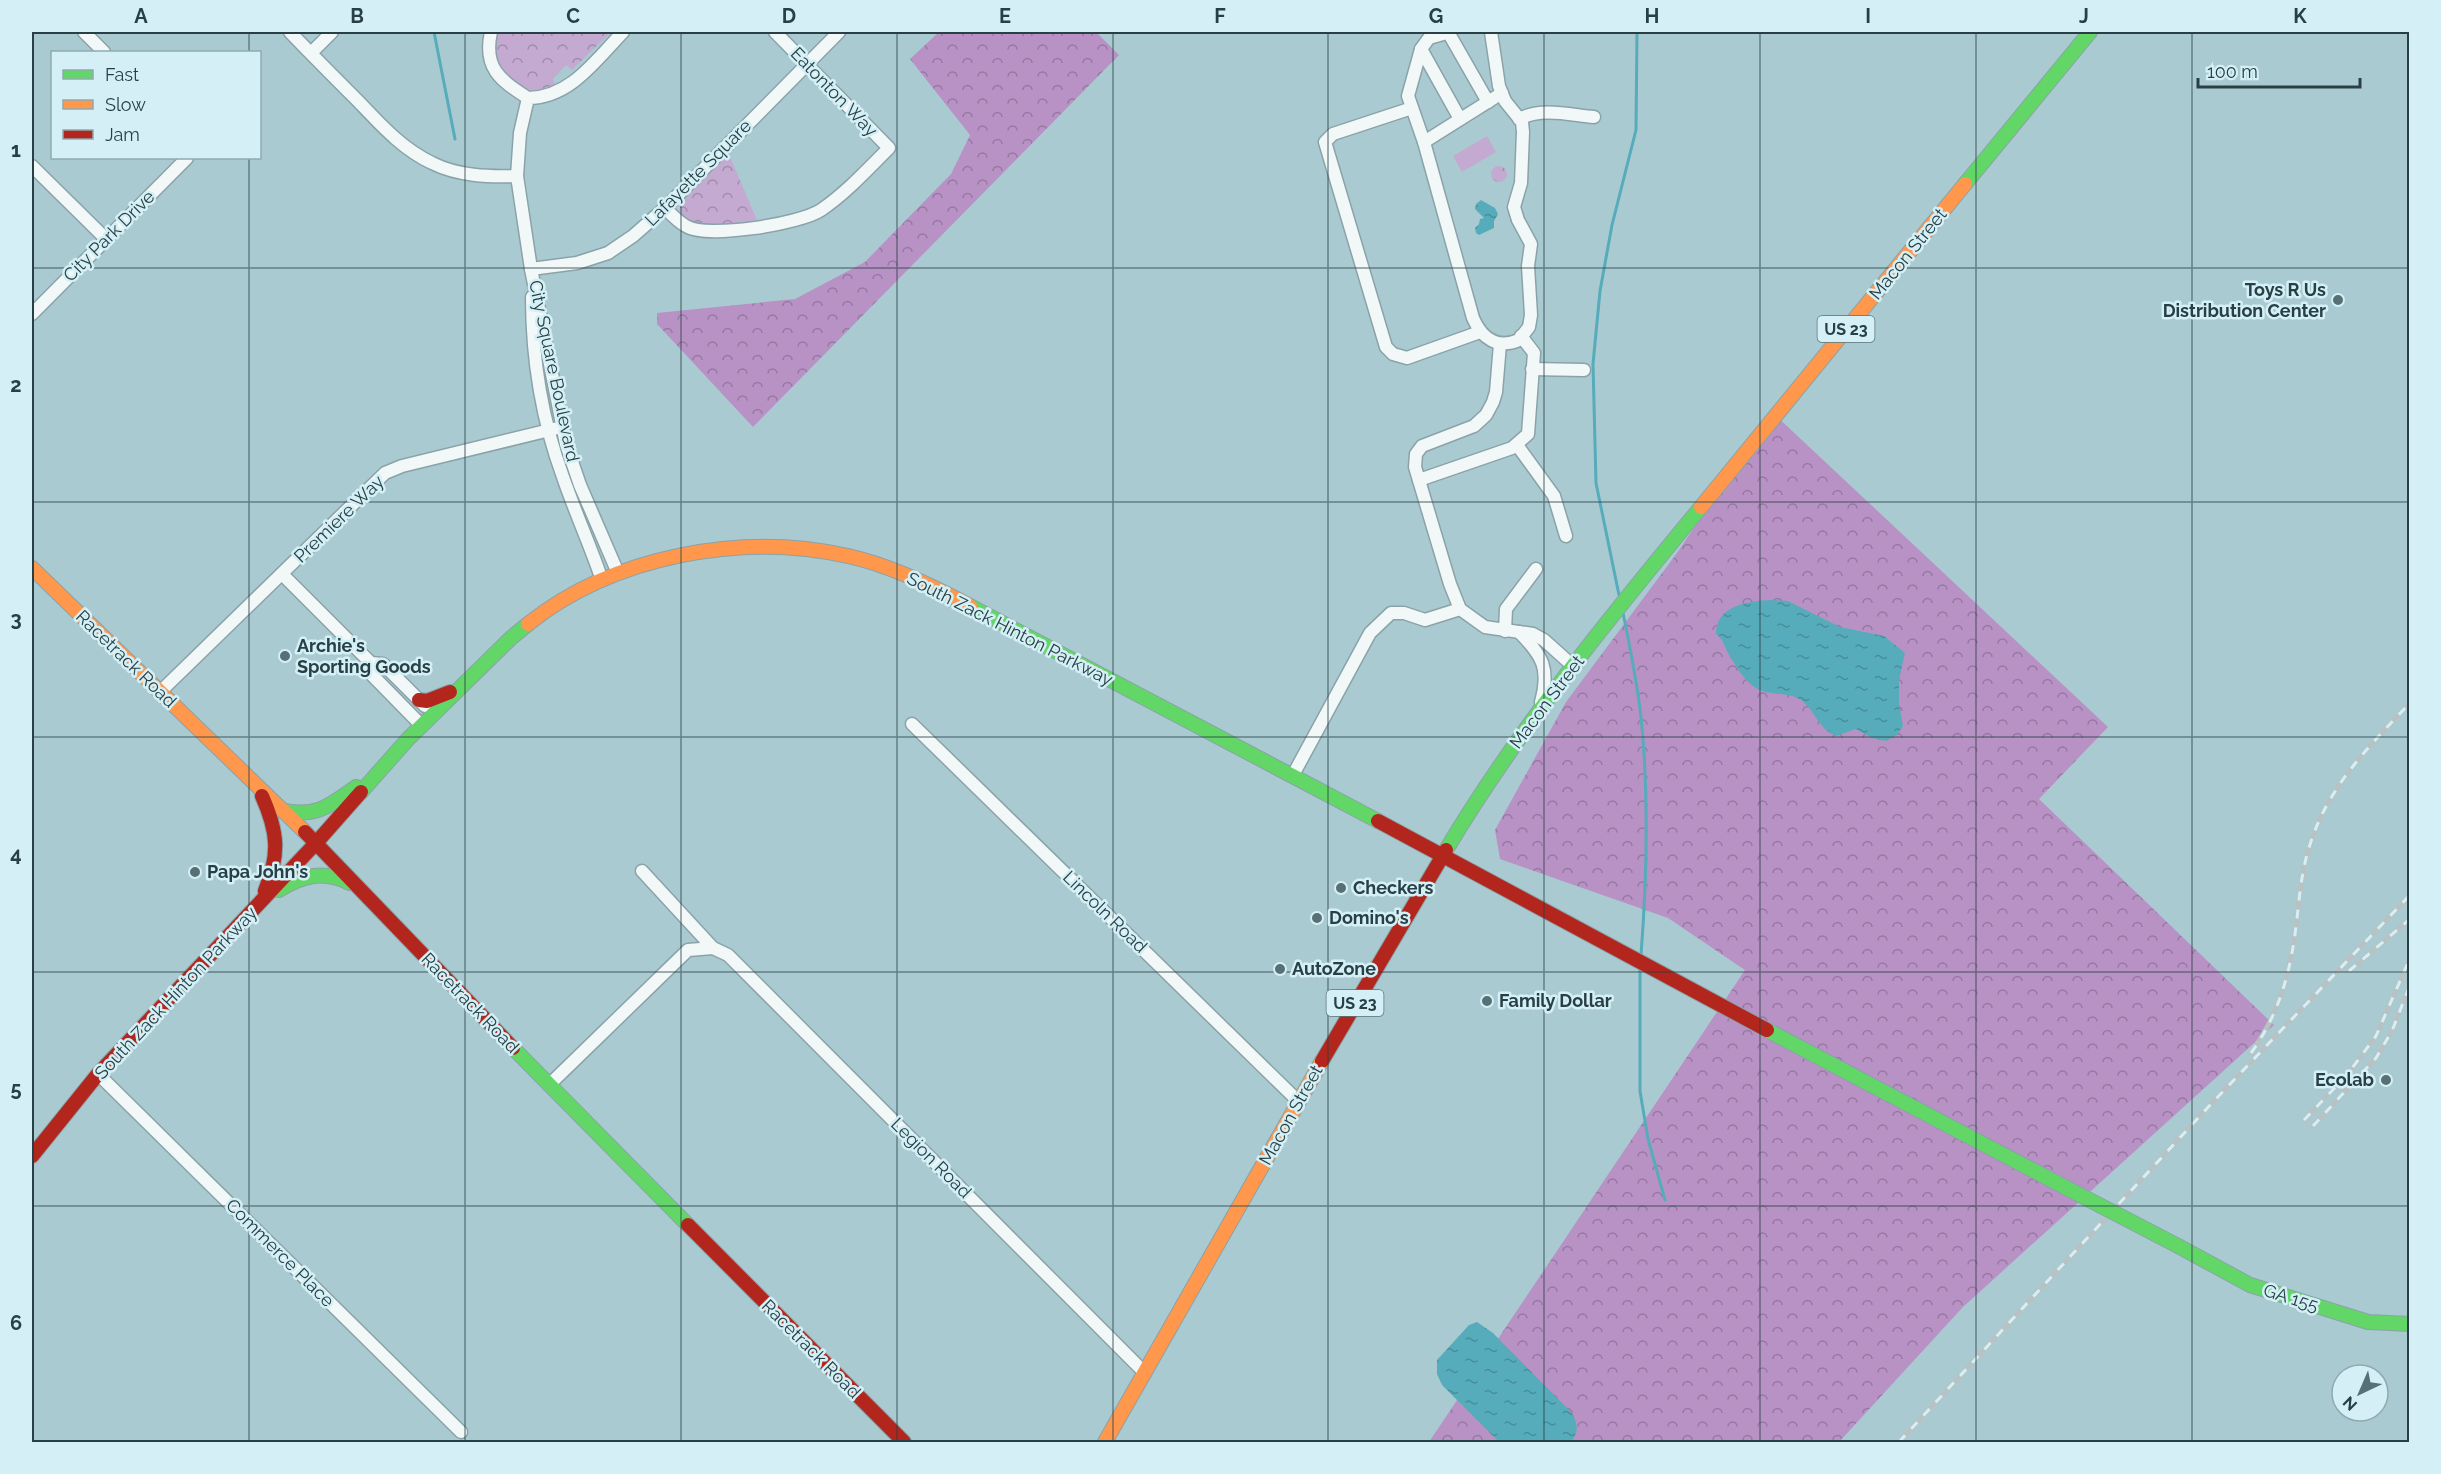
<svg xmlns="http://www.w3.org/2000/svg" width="2441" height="1474" viewBox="0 0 2441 1474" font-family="Raleway,sans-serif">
<defs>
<pattern id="forest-crowns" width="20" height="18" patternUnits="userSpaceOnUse" patternTransform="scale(1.5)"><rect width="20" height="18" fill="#b891c5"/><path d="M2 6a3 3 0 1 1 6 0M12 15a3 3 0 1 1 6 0" fill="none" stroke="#9678a2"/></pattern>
<pattern id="park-crowns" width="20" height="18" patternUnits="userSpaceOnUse" patternTransform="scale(1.5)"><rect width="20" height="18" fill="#c4aad1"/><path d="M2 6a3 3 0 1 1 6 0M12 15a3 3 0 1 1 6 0" fill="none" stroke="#9f8cab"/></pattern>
<pattern id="water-ripples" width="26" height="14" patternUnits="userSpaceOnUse" patternTransform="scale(1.5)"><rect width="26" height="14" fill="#56acbb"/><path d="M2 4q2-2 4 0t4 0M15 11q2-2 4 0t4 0" fill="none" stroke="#478d9a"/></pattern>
</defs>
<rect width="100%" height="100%" fill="#aacad1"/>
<g fill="url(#forest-crowns)">
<polygon points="939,32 1096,32 1119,55 753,427 657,324 657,313 795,299 865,262 951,174 970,135 910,59"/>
<polygon points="1772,412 2108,727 2039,799 2274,1025 1963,1307 1839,1442 1429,1442 1745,970 1668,918 1500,859 1495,830 1566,702 1677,553"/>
</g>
<g fill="url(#park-crowns)">
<polygon points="496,32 611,32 572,70 566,65 553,79 555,84 538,91 517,87 494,62 493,51"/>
<path d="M 728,152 L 757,220 C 736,223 676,237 680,201 Z"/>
<circle cx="1499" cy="174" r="8"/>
</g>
<polygon fill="#c4aad1" points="1487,136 1496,152 1462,172 1453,156"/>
<g fill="url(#water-ripples)">
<polygon points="1481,200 1495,208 1498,214 1494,221 1494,228 1479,235 1476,233 1475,228 1479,224 1480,219 1484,218 1475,209 1476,204"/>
<path d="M 1771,600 L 1788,601 L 1840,627 L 1884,636 L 1905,653 L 1899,680 L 1899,704 L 1903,726 L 1897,735 L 1886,741 L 1872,738 L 1856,729 L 1836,736 C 1818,729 1816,711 1801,700 C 1787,691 1767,697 1753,686 C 1743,679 1734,663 1728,653 C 1724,645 1723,639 1716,634 C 1716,605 1749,601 1771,600 Z"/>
<path d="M 1477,1322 L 1493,1333 L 1572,1413 C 1578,1424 1579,1433 1571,1442 L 1499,1442 L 1442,1385 L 1437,1374 L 1437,1360 L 1469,1325 Z"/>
</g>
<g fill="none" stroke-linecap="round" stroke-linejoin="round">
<g stroke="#56acbb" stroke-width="3">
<polyline points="434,32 455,139"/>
<polyline points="1619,595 1596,483 1593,364 1600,291 1612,225 1636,130 1637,32"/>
<path d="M 1623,613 C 1630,647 1637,681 1641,717 C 1649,795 1647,877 1641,955"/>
<polyline points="1640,968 1640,1091 1648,1139 1665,1200"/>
</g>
<g stroke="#8aa3a8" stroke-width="15">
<g id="street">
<polyline points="84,32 104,52"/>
<path d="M 290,32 C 312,55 335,78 358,101 C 380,124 402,149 432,163 C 458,176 488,177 517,176"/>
<path d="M 491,32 C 483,68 500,80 528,98"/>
<polyline points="1448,32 1488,102"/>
<path d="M 1450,32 L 1429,38 L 1421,49 L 1408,96 L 1424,142 L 1473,318 C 1482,339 1498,349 1519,340 L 1529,327 L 1531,315 L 1528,266 L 1531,244 L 1518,220 L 1514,207 L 1521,183 L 1523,132 L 1522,122 L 1505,101 L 1499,86 L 1491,32"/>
<polyline points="1421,49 1460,119"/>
<polyline points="311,53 332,32"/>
<polyline points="1412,108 1333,134 1325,142 1386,347 1393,354 1407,358 1480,332"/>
<path d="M 1519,119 C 1542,107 1570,115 1594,117"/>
<polyline points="1424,142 1502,93"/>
<polyline points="32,166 106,239"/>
<path d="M 665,208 C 671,214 678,222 686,226 C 707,239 800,224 821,210 C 846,193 867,170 889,148 L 775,32"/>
<polyline points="531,269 577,263 608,253 633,236 665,208 839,32"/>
<path d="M 532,297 C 532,358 542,420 563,477 C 575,512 590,545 602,580"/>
<polyline points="32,314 187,158"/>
<polyline points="1500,344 1496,392 1493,402 1486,415 1474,426 1422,446 1416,454 1415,467 1450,584 1460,609 1485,627 1533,634 1544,640 1573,666"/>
<polyline points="1532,369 1584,370"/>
<polyline points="1517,445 1554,496 1566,536"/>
<polyline points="1419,480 1512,448 1528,434 1534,353 1521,336"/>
<path d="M 618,573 L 580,485 L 566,444 L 531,269 L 517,176 L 520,133 L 528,98 C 570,98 596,60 623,32"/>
<polyline points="282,574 371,663 383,664 425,706"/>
<polyline points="1505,631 1506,609 1536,569"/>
<path d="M 1519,632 C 1543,656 1550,669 1541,702"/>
<polyline points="371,663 372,675 422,726"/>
<polyline points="160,692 385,473 402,466 562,427"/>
<polyline points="912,724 1298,1101"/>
<polyline points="1293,775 1370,633 1391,613 1404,613 1425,620 1460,609"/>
<polyline points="642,871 713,948 728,955 1145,1373"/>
<polyline points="98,1074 461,1432"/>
<polyline points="549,1085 688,950 713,948"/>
</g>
</g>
<g stroke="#8aa3a8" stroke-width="16">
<g id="fast">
<polyline points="1965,184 2090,32"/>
<polyline points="970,606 1378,821"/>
<polyline points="361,792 408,739 511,638 528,624"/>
<path d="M 283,811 C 318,817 329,806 356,787"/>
<path d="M 1446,850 C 1519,728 1610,617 1701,507"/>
<path d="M 279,890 C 303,875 324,870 350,883"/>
<polyline points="1767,1030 2078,1194"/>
<polyline points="513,1048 688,1225"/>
<polyline points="2180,1247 2250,1285 2368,1322 2410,1324"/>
</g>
</g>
<g stroke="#8aa3a8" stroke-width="16">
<g id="slow">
<polyline points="1701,507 1965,184"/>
<polyline points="32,568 305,832"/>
<path d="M 528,624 C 613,556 741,532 848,556 C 889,565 933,586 970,606"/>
<polyline points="1105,1442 1322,1061"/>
</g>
</g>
<g stroke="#8aa3a8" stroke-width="16">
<g id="jam">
<polyline points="419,700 427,701 450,692"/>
<path d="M 262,796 C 278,832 280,854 265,891"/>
<polyline points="1378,821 1767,1030"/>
<polyline points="305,832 513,1048"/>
<polyline points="1322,1061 1446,850"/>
<polyline points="32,1156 98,1074 316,843 361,792"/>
<polyline points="688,1225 904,1442"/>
</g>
</g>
<use href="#street" stroke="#f2f7f8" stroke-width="12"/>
<use href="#fast" stroke="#63d668" stroke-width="14"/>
<use href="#slow" stroke="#ff974d" stroke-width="14"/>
<use href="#jam" stroke="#b3261e" stroke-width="14"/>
<g stroke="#b8c2c3" stroke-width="5">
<g id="rail">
<polyline points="2349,971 2410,919"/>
<path d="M 2251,1053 C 2277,1017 2289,978 2295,934 C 2299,906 2300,876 2309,848 C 2326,789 2368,747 2410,703"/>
<polyline points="2304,1120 2347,1075 2376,1036 2410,958"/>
<polyline points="2313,1126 2376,1058 2392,1031 2410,985"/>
<polyline points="1899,1442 2212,1103 2410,895"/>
</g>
</g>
<use href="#rail" stroke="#d4f0f6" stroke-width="3" stroke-dasharray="9" stroke-linecap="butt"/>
<g stroke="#8aa3a8" stroke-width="16" stroke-linecap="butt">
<polyline id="fast-bridge" points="2078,1194 2180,1247"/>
</g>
<use href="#fast-bridge" stroke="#63d668" stroke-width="14"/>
</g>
<path fill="none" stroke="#284045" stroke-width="1.5" stroke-opacity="0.55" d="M 249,32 L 249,52M 465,32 L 465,1442M 681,32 L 681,1442M 897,32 L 897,1442M 1113,32 L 1113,1442M 1328,32 L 1328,1442M 1544,32 L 1544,1442M 1760,32 L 1760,1442M 1976,32 L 1976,1442M 2192,32 L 2192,1442M 249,158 L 249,1442M 32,268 L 2410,268M 32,502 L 2410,502M 32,737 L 2410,737M 32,972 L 2410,972M 32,1206 L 2410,1206"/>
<g fill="#567076" stroke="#d4f0f6" stroke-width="2">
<circle cx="2338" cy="300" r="6"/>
<circle cx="285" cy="656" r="6"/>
<circle cx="195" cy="872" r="6"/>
<circle cx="1341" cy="888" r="6"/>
<circle cx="1317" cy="918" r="6"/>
<circle cx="1280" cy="969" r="6"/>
<circle cx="1487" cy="1001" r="6"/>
<circle cx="2386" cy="1080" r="6"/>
</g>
<g text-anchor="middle" stroke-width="5" stroke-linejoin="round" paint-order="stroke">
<g fill="#d4f0f6" stroke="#5c757a" stroke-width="1.5">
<rect x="1817.5" y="316" width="57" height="26" rx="4.5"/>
<rect x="1326.5" y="990" width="57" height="26" rx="4.5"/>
</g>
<g font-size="16" font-weight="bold" fill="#284045">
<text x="1846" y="335">US 23</text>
<text x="1355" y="1009">US 23</text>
</g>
<g font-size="18" fill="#284045" stroke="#d4f0f6">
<text transform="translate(834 92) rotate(46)" y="6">Eatonton Way</text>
<text transform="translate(698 173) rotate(-45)" y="6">Lafayette Square</text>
<text transform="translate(109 236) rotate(-45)" y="6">City Park Drive</text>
<text transform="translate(1908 254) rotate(-51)" y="6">Macon Street</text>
<text transform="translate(554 371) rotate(78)" y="6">City Square Boulevard</text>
<text transform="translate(339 519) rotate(-44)" y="6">Premiere Way</text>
<text transform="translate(1010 629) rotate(27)" y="6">South Zack Hinton Parkway</text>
<text transform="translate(126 659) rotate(44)" y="6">Racetrack Road</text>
<text transform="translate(1547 702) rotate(-53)" y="6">Macon Street</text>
<text transform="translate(1105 912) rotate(44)" y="6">Lincoln Road</text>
<text transform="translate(176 993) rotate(-47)" y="6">South Zack Hinton Parkway</text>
<text transform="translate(470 1003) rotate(46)" y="6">Racetrack Road</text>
<text transform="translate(1291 1115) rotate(-61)" y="6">Macon Street</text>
<text transform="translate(931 1158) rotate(45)" y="6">Legion Road</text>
<text transform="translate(280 1253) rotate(45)" y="6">Commerce Place</text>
<text transform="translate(2291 1298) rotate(17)" y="6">GA 155</text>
<text transform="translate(811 1349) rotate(45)" y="6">Racetrack Road</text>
</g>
<g font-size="18" font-weight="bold" fill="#284045" stroke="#d4f0f6" text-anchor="start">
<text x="2326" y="296" text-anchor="end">Toys R Us<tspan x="2326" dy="21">Distribution Center</tspan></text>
<text x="297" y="652">Archie's<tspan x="297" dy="21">Sporting Goods</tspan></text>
<text x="207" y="878">Papa John's</text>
<text x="1353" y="894">Checkers</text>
<text x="1329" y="924">Domino's</text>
<text x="1292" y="975">AutoZone</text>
<text x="1499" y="1007">Family Dollar</text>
<text x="2374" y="1086" text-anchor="end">Ecolab</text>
</g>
</g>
<rect width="2441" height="1474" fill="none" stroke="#d4f0f6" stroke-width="66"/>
<rect x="51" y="51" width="210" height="108" fill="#d4f0f6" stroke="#8faaaf" stroke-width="1.5"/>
<rect x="63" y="70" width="30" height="9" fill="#63d668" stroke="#8faaaf" stroke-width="1.5"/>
<text x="105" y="81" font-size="18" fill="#284045">Fast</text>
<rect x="63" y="100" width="30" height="9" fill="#ff974d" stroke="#8faaaf" stroke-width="1.5"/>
<text x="105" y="111" font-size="18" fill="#284045">Slow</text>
<rect x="63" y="130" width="30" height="9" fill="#b3261e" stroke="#8faaaf" stroke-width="1.5"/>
<text x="105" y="141" font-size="18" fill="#284045">Jam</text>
<g transform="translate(2360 1393) rotate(224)"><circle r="28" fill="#d4f0f6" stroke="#8faaaf" stroke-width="1.5"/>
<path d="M0-4.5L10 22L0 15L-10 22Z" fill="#567076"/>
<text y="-9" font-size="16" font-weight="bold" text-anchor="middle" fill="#284045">N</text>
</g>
<path d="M2198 78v9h162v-9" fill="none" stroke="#284045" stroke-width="3"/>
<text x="2207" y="78" font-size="18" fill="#284045" stroke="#d4f0f6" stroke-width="4.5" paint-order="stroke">100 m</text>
<rect x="33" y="33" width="2375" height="1408" fill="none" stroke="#284045" stroke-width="2"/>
<g font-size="20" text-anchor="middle" font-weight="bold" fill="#284045">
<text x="141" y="23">A</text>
<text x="357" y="23">B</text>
<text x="573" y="23">C</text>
<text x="789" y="23">D</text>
<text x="1005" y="23">E</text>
<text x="1220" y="23">F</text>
<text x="1436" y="23">G</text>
<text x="1652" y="23">H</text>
<text x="1868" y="23">I</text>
<text x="2084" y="23">J</text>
<text x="2300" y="23">K</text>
<text x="16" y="157">1</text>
<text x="16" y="392">2</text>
<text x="16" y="626">3</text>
<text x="16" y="861">4</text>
<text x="16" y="1096">5</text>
<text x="16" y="1330">6</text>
</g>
</svg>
